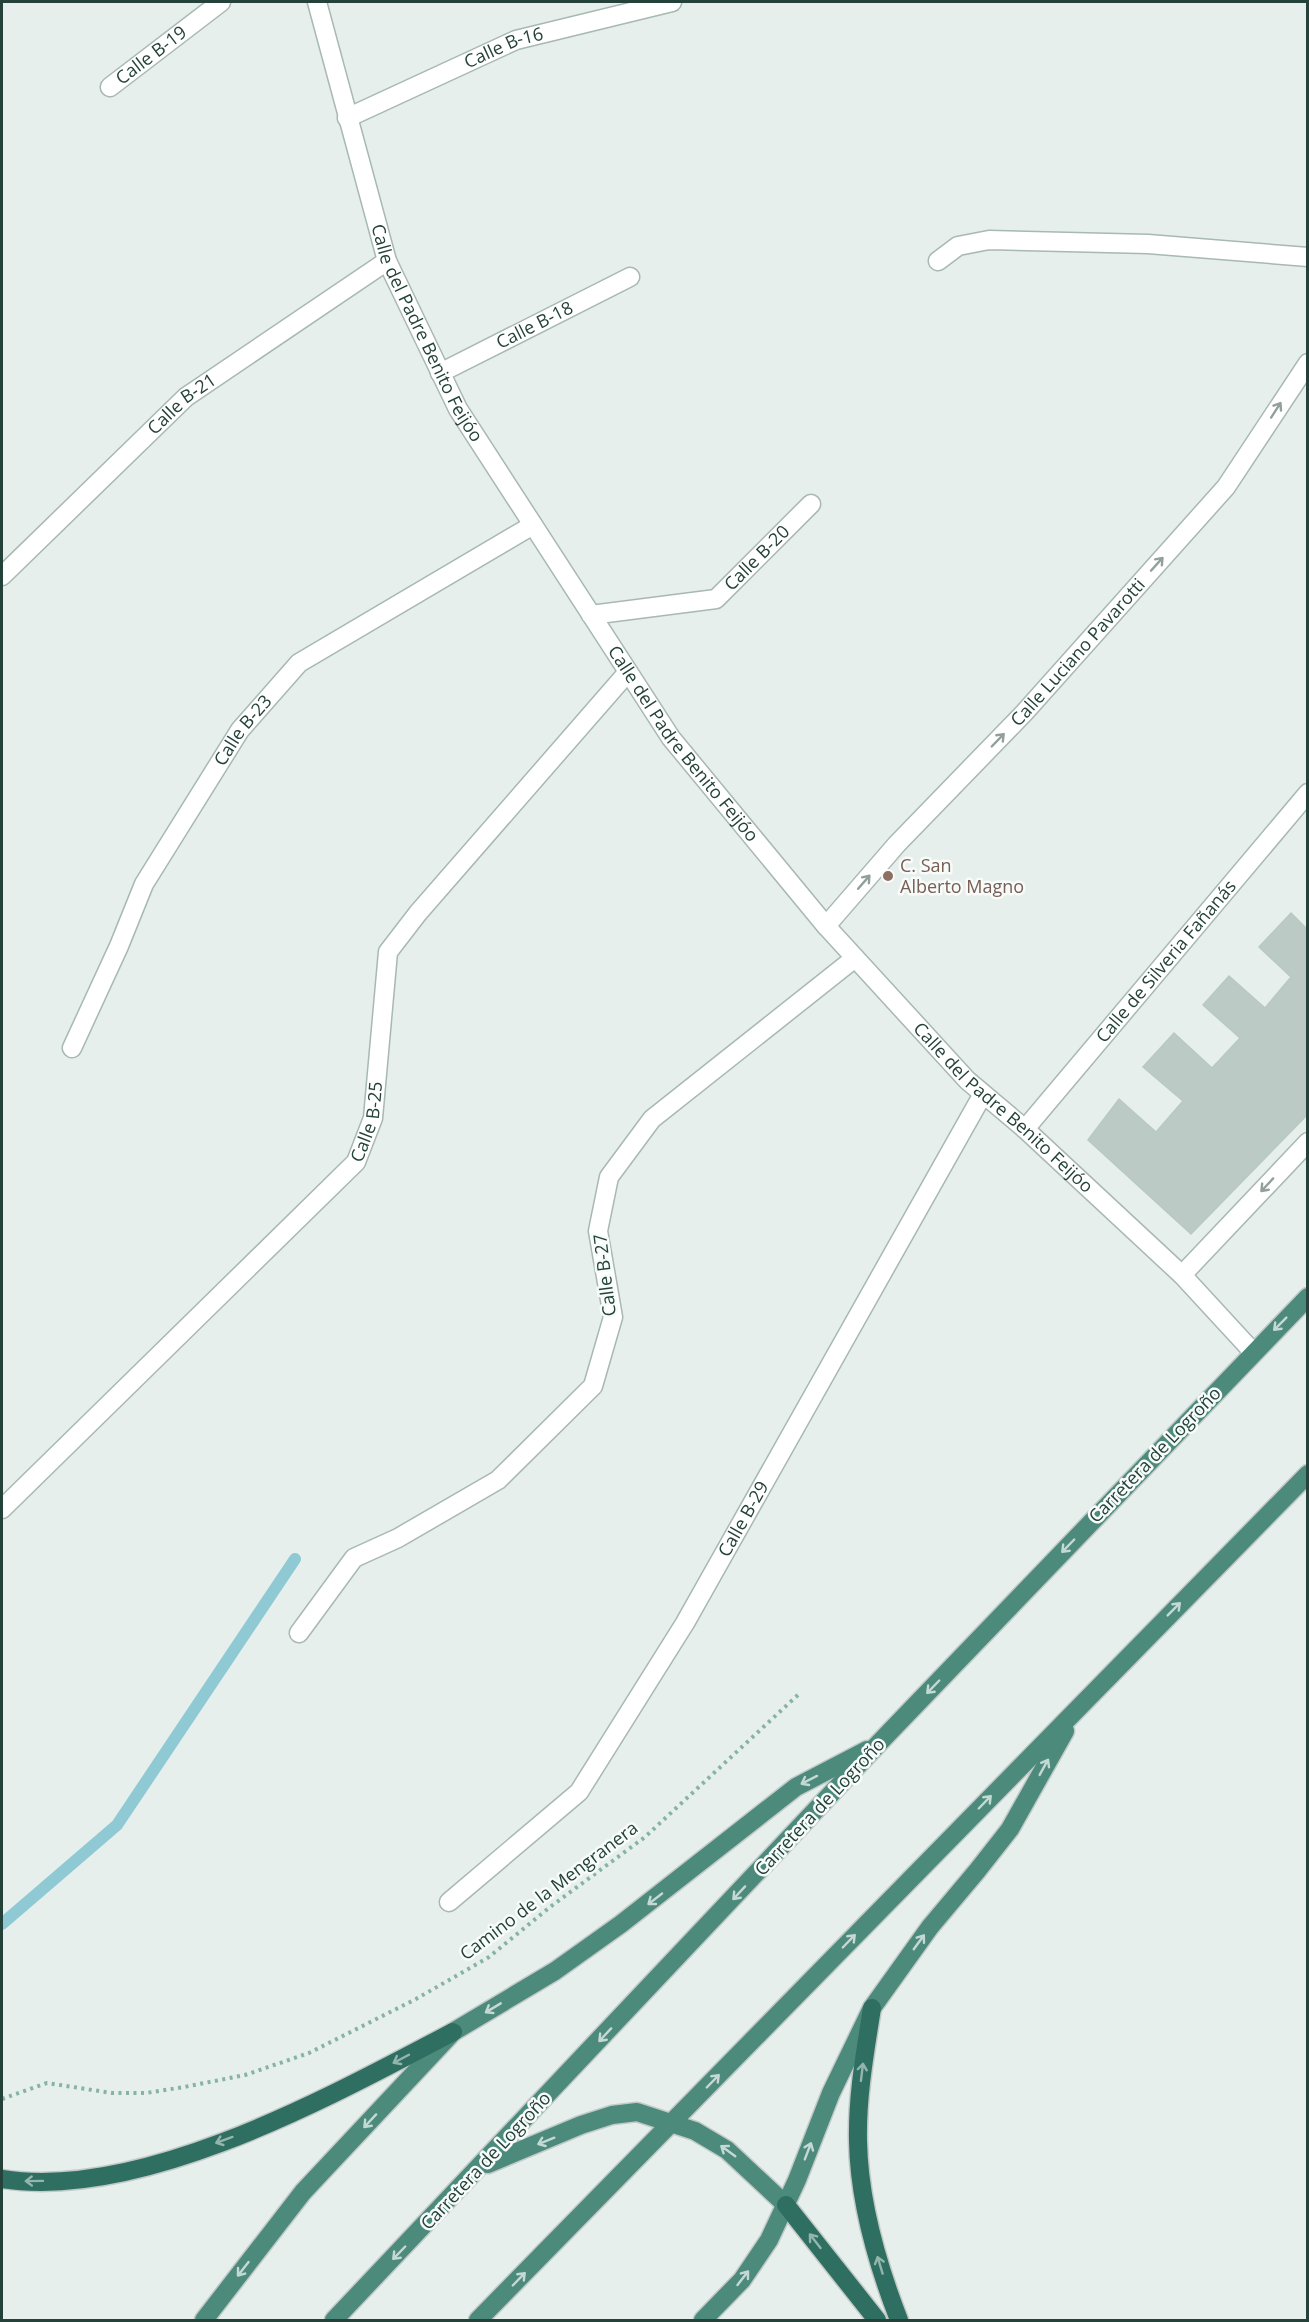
<svg xmlns="http://www.w3.org/2000/svg" width="1309" height="2322" viewBox="0 0 1309 2322" font-family="'Open Sans',sans-serif">
<rect width="100%" height="100%" fill="#e6efeb"/>
<g fill="none" stroke-linecap="round" stroke-linejoin="round">
<polyline stroke="#8ec9d4" stroke-width="12" points="2,1924 117,1825 295,1559"/>
</g>
<polygon fill="#bbcac4" stroke="#b8c9c2" stroke-width="1.5" points="1291,913 1308,930 1308,1114 1191,1234 1088,1140 1119,1099 1156,1132 1183,1101 1143,1067 1174,1033 1212,1068 1240,1038 1203,1005 1229,976 1265,1008 1291,977 1259,947"/>
<g fill="none" stroke-linecap="round" stroke-linejoin="round">
<g stroke="#a8b8b2" stroke-width="21">
<polyline id="service" points="1182,1275 1308,1142"/>
</g>
<g stroke="#a8b8b2" stroke-width="21">
<g id="minor">
<path id="s1" d="M 317,2 L 387,261 L 458,409 L 671,738 L 826,926 L 967,1080 L 1025,1129 L 1182,1275 L 1253,1352"/>
<path id="s2" d="M 110,87 L 221,2"/>
<path id="s3" d="M 347,118 L 516,40 L 672,2"/>
<polyline points="938,261 958,246 989,240 1148,244 1308,257"/>
<path id="s4" d="M 440,373 L 630,277"/>
<path id="s5" d="M 2,576 L 186,397 L 387,261"/>
<path id="s6" d="M 591,615 L 716,599 L 811,504"/>
<path id="s7" d="M 826,926 L 897,844 L 1024,713 L 1226,487 L 1308,363"/>
<path id="s8" d="M 72,1048 L 119,946 L 144,884 L 240,730 L 299,663 L 533,525"/>
<path id="s9" d="M 1025,1129 L 1308,793"/>
<path id="s10" d="M 2,1509 L 356,1162 L 373,1118 L 388,952 L 418,913 L 628,672"/>
<polyline points="299,1633 354,1558 398,1538 498,1480 593,1386 613,1317 598,1231 609,1177 652,1119 855,958"/>
<path id="s11" d="M 449,1902 L 579,1792 L 685,1623 L 983,1094"/>
</g>
</g>
<g stroke="#c2cac8" stroke-width="21">
<g id="trunk">
<polyline points="488,2164 581,2125 612,2115 637,2112 695,2131 727,2150 786,2205"/>
<polyline points="204,2320 303,2192 453,2032 555,1971 621,1924 796,1787 867,1750"/>
<polyline points="334,2320 879,1743 1308,1297"/>
<polyline points="478,2320 1308,1474"/>
<polyline points="703,2320 742,2280 769,2240 797,2180 831,2093 872,2008 930,1927 977,1871 1010,1829 1065,1731"/>
</g>
</g>
<g stroke="#c2cac8" stroke-width="21">
<g id="motorway">
<path d="M 872,2008 C 865,2053 857,2096 858,2141 C 859,2200 878,2266 899,2320"/>
<path d="M 2,2179 C 142,2201 331,2096 453,2032"/>
<polyline points="786,2205 877,2320"/>
</g>
</g>
<polyline stroke="#86b3a5" stroke-width="4" stroke-dasharray="3 4.5" stroke-linecap="butt" points="2,2099 47,2083 112,2093 146,2093 184,2087 245,2075 309,2053 416,1999 489,1957 550,1907 645,1837 800,1693"/>
<use href="#service" stroke="#fff" stroke-width="18"/>
<use href="#minor" stroke="#fff" stroke-width="18"/>
<use href="#trunk" stroke="#4c8a7c" stroke-width="18"/>
<use href="#motorway" stroke="#2f6f62" stroke-width="18"/>
</g>
<defs><path id="oneway-shaft" d="M-6 0H5M1.5-3L5.5 0L1.5 3" fill="none" stroke-width="1.6" stroke-linecap="round" stroke-linejoin="round" transform="scale(1.5)"/></defs>
<g stroke="#92a09c">
<use href="#oneway-shaft" transform="translate(1276 410) rotate(-57)"/>
<use href="#oneway-shaft" transform="translate(1157 564) rotate(-48)"/>
<use href="#oneway-shaft" transform="translate(998 740) rotate(-46)"/>
<use href="#oneway-shaft" transform="translate(864 882) rotate(-49)"/>
<use href="#oneway-shaft" transform="translate(1267 1185) rotate(133)"/>
</g>
<g stroke="#c4d9d4">
<use href="#oneway-shaft" transform="translate(1280 1324) rotate(135)"/>
<use href="#oneway-shaft" transform="translate(1068 1546) rotate(134)"/>
<use href="#oneway-shaft" transform="translate(1174 1609) rotate(-45)"/>
<use href="#oneway-shaft" transform="translate(933 1687) rotate(134)"/>
<use href="#oneway-shaft" transform="translate(1044 1767) rotate(-61)"/>
<use href="#oneway-shaft" transform="translate(809 1780) rotate(153)"/>
<use href="#oneway-shaft" transform="translate(985 1802) rotate(-46)"/>
<use href="#oneway-shaft" transform="translate(739 1893) rotate(133)"/>
<use href="#oneway-shaft" transform="translate(655 1899) rotate(142)"/>
<use href="#oneway-shaft" transform="translate(849 1941) rotate(-46)"/>
<use href="#oneway-shaft" transform="translate(919 1942) rotate(-54)"/>
<use href="#oneway-shaft" transform="translate(493 2008) rotate(149)"/>
<use href="#oneway-shaft" transform="translate(605 2035) rotate(133)"/>
<use href="#oneway-shaft" transform="translate(713 2081) rotate(-46)"/>
<use href="#oneway-shaft" transform="translate(370 2121) rotate(133)"/>
<use href="#oneway-shaft" transform="translate(546 2141) rotate(158)"/>
<use href="#oneway-shaft" transform="translate(728 2151) rotate(-144)"/>
<use href="#oneway-shaft" transform="translate(808 2151) rotate(-69)"/>
<use href="#oneway-shaft" transform="translate(399 2253) rotate(134)"/>
<use href="#oneway-shaft" transform="translate(243 2269) rotate(128)"/>
<use href="#oneway-shaft" transform="translate(743 2278) rotate(-52)"/>
<use href="#oneway-shaft" transform="translate(519 2279) rotate(-46)"/>
</g>
<g stroke="#93b5ae">
<use href="#oneway-shaft" transform="translate(401 2059) rotate(152)"/>
<use href="#oneway-shaft" transform="translate(862 2072) rotate(-83)"/>
<use href="#oneway-shaft" transform="translate(224 2140) rotate(160)"/>
<use href="#oneway-shaft" transform="translate(34 2181) rotate(179)"/>
<use href="#oneway-shaft" transform="translate(815 2241) rotate(-128)"/>
<use href="#oneway-shaft" transform="translate(880 2265) rotate(-107)"/>
</g>
<circle fill="#8d6e63" stroke="#f7fbf9" stroke-width="2" cx="888" cy="876" r="6"/>
<g text-anchor="middle" stroke-width="5" stroke-linejoin="round" paint-order="stroke">
<g font-size="18" fill="#24423a" stroke="#f7fbf9">
<text dy="6" stroke="none"><textPath href="#s3" startOffset="172">Calle B-16</textPath></text>
<text dy="6" stroke="none"><textPath href="#s2" startOffset="52">Calle B-19</textPath></text>
<text dy="6" stroke="none"><textPath href="#s4" startOffset="106">Calle B-18</textPath></text>
<text dy="6" stroke="none"><textPath href="#s1" startOffset="350">Calle del Padre Benito Feijóo</textPath></text>
<text dy="6" stroke="none"><textPath href="#s5" startOffset="249">Calle B-21</textPath></text>
<text dy="6" stroke="none"><textPath href="#s6" startOffset="184">Calle B-20</textPath></text>
<text dy="6" stroke="none"><textPath href="#s7" startOffset="372">Calle Luciano Pavarotti</textPath></text>
<text dy="6" stroke="none"><textPath href="#s8" startOffset="362">Calle B-23</textPath></text>
<text dy="6" stroke="none"><textPath href="#s1" startOffset="836">Calle del Padre Benito Feijóo</textPath></text>
<text dy="6" stroke="none"><textPath href="#s9" startOffset="219">Calle de Silveria Fañanás</textPath></text>
<text dy="6" stroke="none"><textPath href="#s1" startOffset="1322">Calle del Padre Benito Feijóo</textPath></text>
<text dy="6" stroke="none"><textPath href="#s10" startOffset="538">Calle B-25</textPath></text>
<text transform="translate(605 1275) rotate(-97)" y="6">Calle B-27</text>
<text transform="translate(1155 1455) rotate(-46)" y="6">Carretera de Logroño</text>
<text dy="6" stroke="none"><textPath href="#s11" startOffset="489">Calle B-29</textPath></text>
<text transform="translate(820 1807) rotate(-47)" y="6">Carretera de Logroño</text>
<text transform="translate(549 1891) rotate(-37)" y="6">Camino de la Mengranera</text>
<text transform="translate(486 2161) rotate(-47)" y="6">Carretera de Logroño</text>
</g>
<g font-size="18" fill="#785e54" stroke="#f7fbf9" text-anchor="start">
<text x="900" y="872">C. San<tspan x="900" dy="21">Alberto Magno</tspan></text>
</g>
</g>
<rect width="1309" height="2322" fill="none" stroke="#24423a" stroke-width="6"/>
</svg>
